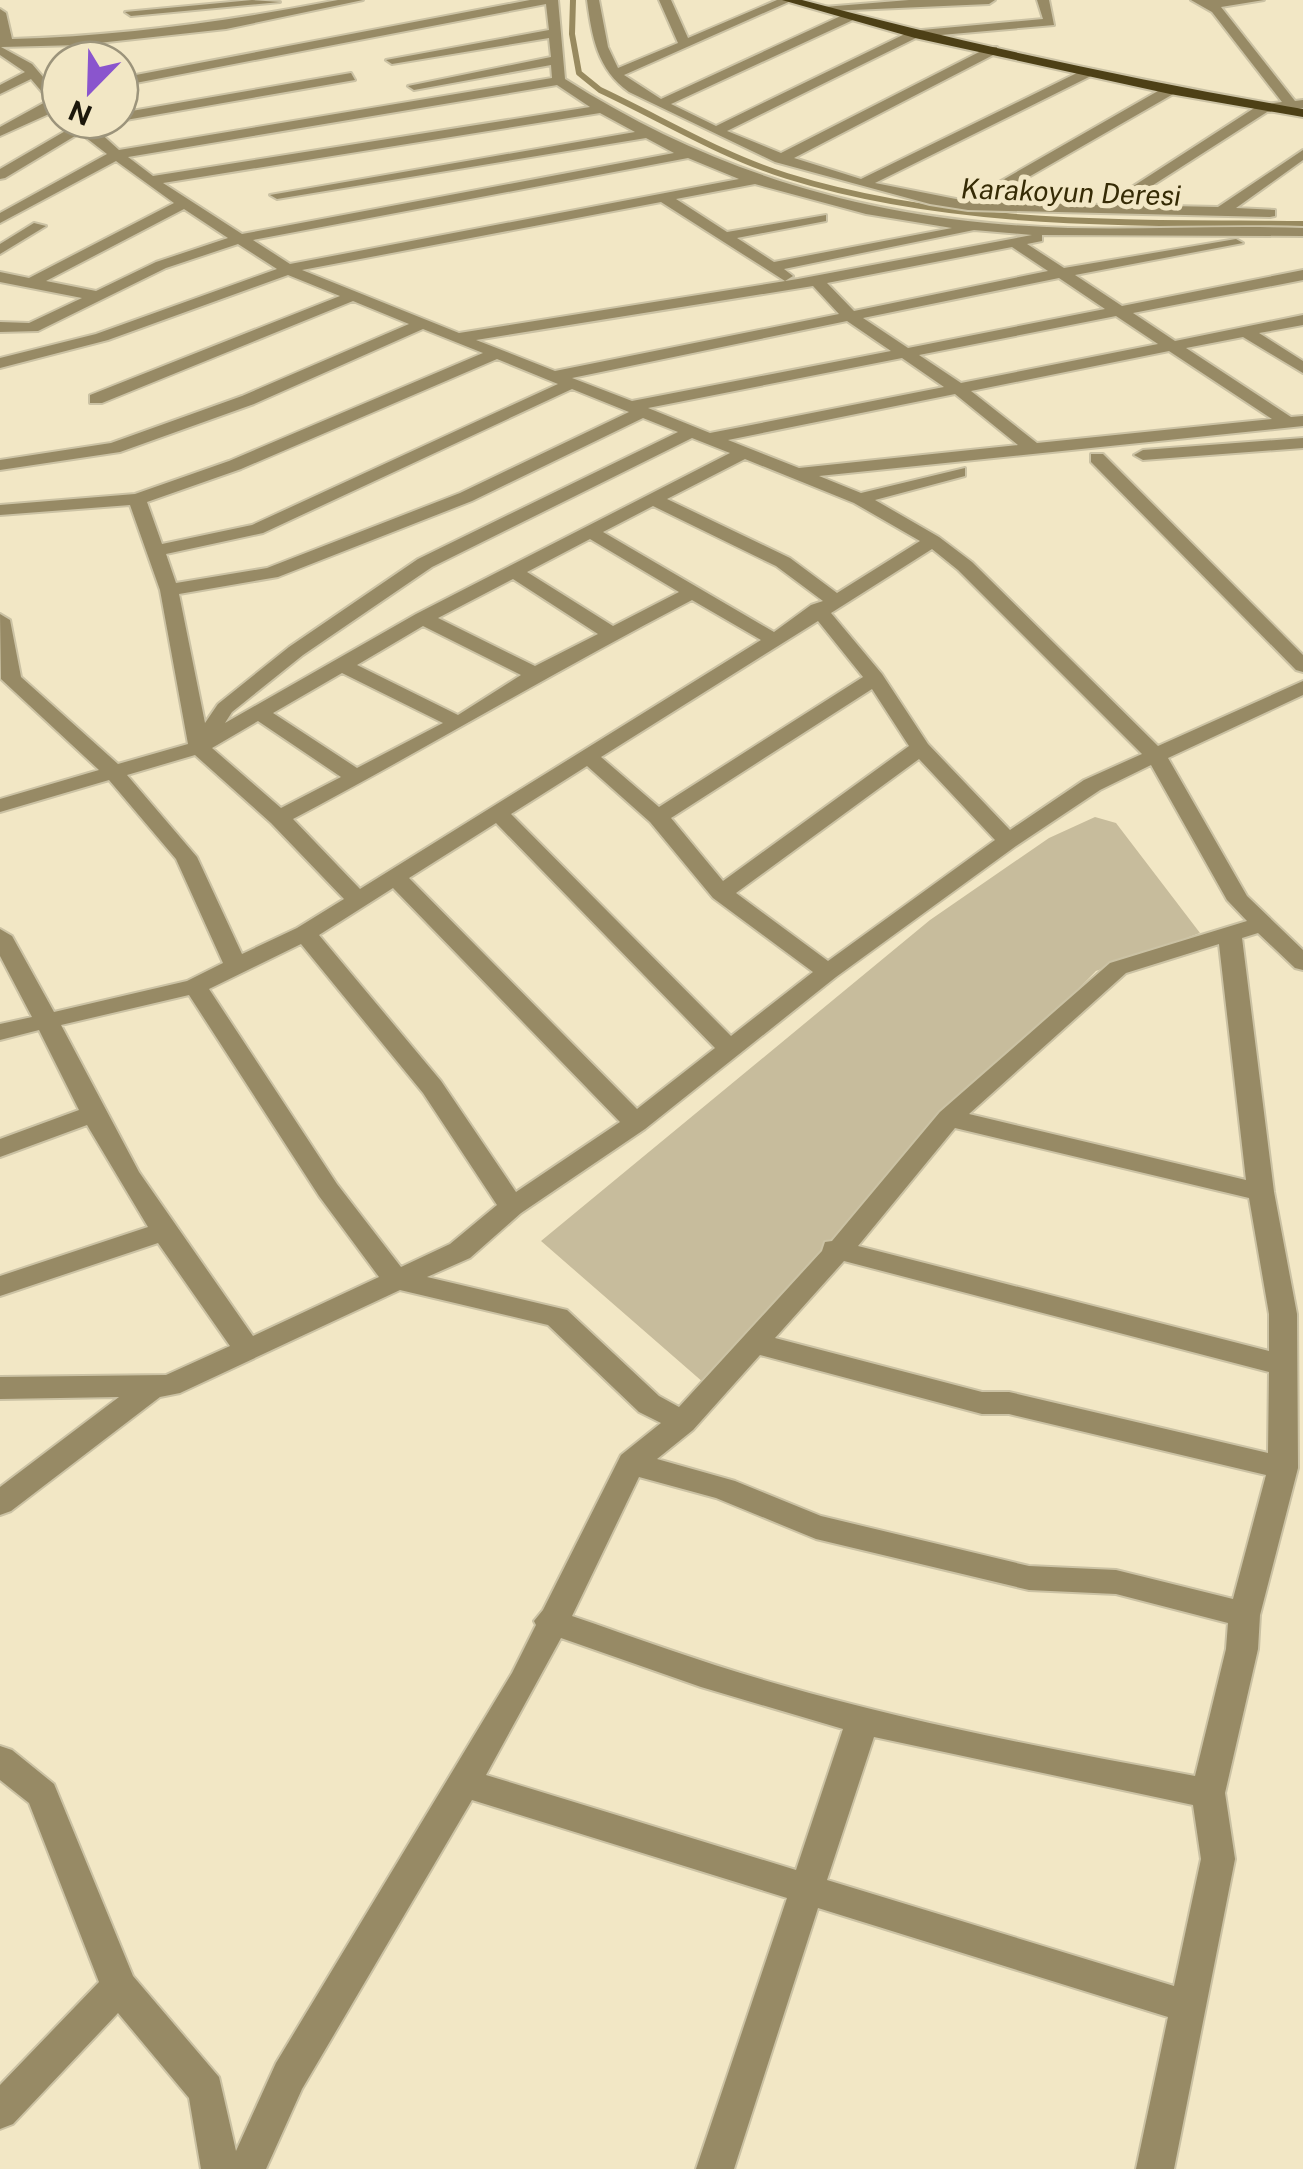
<svg xmlns="http://www.w3.org/2000/svg" width="1303" height="2169" viewBox="0 0 1303 2169" font-family="'Public Sans',sans-serif">
<rect width="100%" height="100%" fill="#f2e7c5"/>
<polygon fill="#c7bc9c" points="1095,817 1116,823 1200,933 1096,971 830,1242 704,1383 541,1241 930,920 1049,838"/>
<g fill="none" stroke-linecap="round" stroke-linejoin="round">
<path stroke="#988a5f" stroke-width="6" d="M 573,0 L 572,34 L 579,73 L 600,90 C 662,119 722,156 787,176 C 954,228 1131,222 1303,224"/>
<g stroke="#cbc2a4" stroke-width="4">
<g id="minor">
<polygon points="252,0 280,2 131,16 125,12"/>
<path d="M 338,0 L 363,0 L 226,29 L 80,45 L 1,47 L 32,64 L 60,97 L 60,109 L 0,136 L 0,127 L 49,100 L 31,79 L 0,94 L 0,85 L 25,72 L 0,55 L 0,9 L 6,13 L 12,39 C 122,36 230,21 338,0 Z"/>
<path d="M 530,0 L 558,0 L 565,79 C 722,179 882,222 1068,228 C 1146,230 1225,225 1303,228 L 1303,236 L 1042,235 L 1042,241 L 1027,244 L 1064,268 L 1236,239 L 1243,243 L 1075,275 L 1122,306 L 1303,270 L 1303,280 L 1133,313 L 1175,341 L 1303,315 L 1303,325 L 1259,333 L 1303,361 L 1303,373 L 1243,337 L 1186,348 L 1291,417 L 1303,416 L 1303,426 L 819,476 L 861,493 L 965,468 L 965,476 L 875,500 L 939,537 L 972,562 L 1158,746 L 1303,681 L 1303,695 L 1168,758 L 1247,896 L 1303,950 L 1303,970 L 1295,968 L 1258,933 L 1242,938 L 1274,1192 L 1297,1314 L 1298,1468 L 1260,1615 L 1258,1649 L 1225,1793 L 1235,1859 L 1174,2169 L 1136,2169 L 1168,2017 L 818,1908 L 734,2169 L 696,2169 L 787,1898 L 472,1800 L 302,2089 L 266,2169 L 201,2169 L 189,2098 L 118,2013 L 13,2124 L 0,2129 L 0,2085 L 99,1982 L 29,1803 L 0,1780 L 0,1746 L 12,1750 L 54,1784 L 133,1976 L 219,2077 L 236,2151 L 276,2063 L 512,1673 L 536,1625 L 534,1621 L 543,1610 L 621,1455 L 661,1423 L 639,1412 L 548,1325 L 400,1290 L 180,1393 L 160,1397 L 11,1511 L 0,1515 L 0,1487 L 119,1397 L 0,1399 L 0,1377 L 166,1375 L 230,1346 L 158,1243 L 0,1296 L 0,1276 L 148,1227 L 87,1125 L 0,1157 L 0,1139 L 79,1110 L 39,1030 L 0,1040 L 0,1024 L 32,1017 L 0,956 L 0,929 L 12,936 L 54,1012 L 187,981 L 223,963 L 176,859 L 109,780 L 0,812 L 0,799 L 99,770 L 1,679 L 0,614 L 10,620 L 21,677 L 118,764 L 188,744 L 160,590 L 130,505 L 0,515 L 0,505 L 135,494 L 229,461 L 483,353 L 423,329 L 254,404 L 120,452 L 0,470 L 0,460 L 111,443 L 242,396 L 409,324 L 353,301 L 102,403 L 90,403 L 90,395 L 340,296 L 288,275 L 108,340 L 0,368 L 0,358 L 96,334 L 277,269 L 238,244 L 166,268 L 38,331 L 0,332 L 0,322 L 29,323 L 82,298 L 0,282 L 0,272 L 29,278 L 174,203 L 116,161 L 0,223 L 0,213 L 107,154 L 80,133 L 5,178 L 0,179 L 0,169 L 74,126 L 72,120 L 86,120 L 119,150 L 552,78 L 551,65 L 414,90 L 408,86 L 551,57 L 549,38 L 392,64 L 386,60 L 549,30 L 546,4 L 120,86 L 120,78 ZM 557,85 L 590,107 L 153,176 L 128,157 ZM 600,113 L 635,132 L 270,195 L 277,199 L 646,138 L 674,153 L 242,234 L 163,183 ZM 688,158 L 739,179 L 290,264 L 253,240 ZM 755,184 L 866,214 L 952,228 L 774,262 L 737,238 L 826,221 L 826,215 L 727,232 L 676,199 ZM 661,202 L 785,281 L 793,276 L 784,269 L 974,230 L 1032,235 L 798,279 L 459,333 L 302,270 ZM 184,209 L 228,238 L 156,262 L 96,291 L 46,281 ZM 1012,247 L 1048,271 L 854,311 L 827,283 ZM 1059,278 L 1105,309 L 908,348 L 863,318 ZM 813,286 L 839,314 L 555,371 L 476,340 ZM 1116,316 L 1158,344 L 961,383 L 919,355 ZM 847,321 L 891,351 L 632,401 L 572,378 ZM 1169,351 L 1272,419 L 1037,443 L 971,391 ZM 902,358 L 944,387 L 710,433 L 648,408 ZM 497,359 L 558,384 L 252,525 L 162,544 L 147,502 L 241,469 ZM 572,389 L 629,412 L 460,493 L 267,568 L 176,583 L 166,554 L 263,533 ZM 955,394 L 1018,445 L 799,468 L 728,440 ZM 643,418 L 678,432 L 418,559 L 289,647 L 218,704 L 205,723 L 179,594 L 278,577 L 472,501 ZM 692,438 L 730,453 L 416,614 L 225,723 L 232,712 L 303,655 L 432,567 ZM 745,459 L 854,503 L 920,541 L 837,593 L 790,558 L 667,499 ZM 653,506 L 776,566 L 823,601 L 811,605 L 774,632 L 603,532 ZM 590,539 L 679,592 L 613,626 L 527,572 ZM 932,549 L 958,570 L 1142,754 L 1084,780 L 1010,830 L 928,744 L 882,674 L 831,613 ZM 513,579 L 598,634 L 535,666 L 438,618 ZM 692,600 L 761,640 L 360,889 L 293,819 C 427,748 557,670 692,600 ZM 818,621 L 863,677 L 659,807 L 601,757 ZM 423,626 L 521,675 L 458,715 L 357,665 ZM 342,673 L 443,723 L 357,768 L 273,713 ZM 872,689 L 909,746 L 723,881 L 671,818 ZM 258,721 L 341,777 L 281,808 L 212,748 ZM 195,755 L 271,823 L 344,899 L 297,928 L 242,954 L 197,857 L 127,775 ZM 919,759 L 995,840 L 828,961 L 736,893 ZM 1151,765 L 1227,900 L 1247,921 L 1110,963 L 940,1112 L 832,1241 L 825,1242 L 822,1251 L 679,1407 L 659,1396 L 567,1310 L 427,1277 L 470,1258 L 521,1213 L 645,1129 L 836,977 L 1016,846 L 1100,790 ZM 587,766 L 650,822 L 713,898 L 813,972 L 731,1036 L 511,814 ZM 496,823 L 715,1048 L 637,1109 L 409,878 ZM 393,888 L 620,1122 L 516,1192 L 441,1081 L 319,935 ZM 301,944 L 423,1093 L 497,1205 L 450,1244 L 401,1267 L 337,1184 L 209,989 ZM 1219,944 L 1246,1180 L 969,1114 L 1126,973 ZM 189,995 L 319,1196 L 379,1277 L 253,1336 L 139,1172 L 61,1025 ZM 955,1128 L 1249,1198 L 1269,1314 L 1269,1351 L 858,1246 ZM 844,1261 L 1269,1372 L 1268,1453 L 1009,1392 L 982,1392 L 775,1338 ZM 760,1355 L 982,1414 L 1009,1414 L 1266,1475 L 1233,1599 L 1116,1570 L 1029,1566 L 821,1516 L 735,1481 L 657,1459 L 693,1430 ZM 639,1477 L 716,1498 L 816,1539 L 1029,1590 L 1116,1594 L 1228,1623 L 1226,1649 L 1195,1776 C 1056,1750 916,1724 781,1685 C 710,1665 642,1640 572,1616 ZM 561,1638 L 701,1687 L 843,1729 L 796,1870 L 486,1775 ZM 874,1737 L 1193,1805 L 1201,1859 L 1174,1986 L 827,1880 Z"/>
<path d="M 587,0 L 599,0 L 608,47 L 618,68 L 678,43 L 659,0 L 671,0 L 688,38 L 777,0 L 793,0 L 624,75 L 661,99 L 845,14 L 853,14 L 853,20 L 671,104 L 716,126 L 911,31 L 1043,19 L 1037,0 L 1049,0 L 1054,25 L 918,37 L 727,131 L 781,153 L 989,47 L 997,47 L 997,53 L 794,158 L 861,179 L 1085,69 L 1093,69 L 1093,75 L 875,183 L 966,201 L 1165,87 L 1175,87 L 1175,93 L 985,202 L 1104,205 L 1259,105 L 1282,102 L 1212,12 L 1191,0 L 1264,0 L 1221,7 L 1295,101 L 1303,100 L 1303,108 L 1267,112 L 1122,205 L 1218,207 L 1303,150 L 1303,160 L 1236,208 L 1275,210 L 1275,216 L 1270,217 L 968,210 L 930,204 L 775,162 L 629,92 C 597,69 592,37 587,0 Z"/>
<polygon points="909,0 995,0 989,4 830,11 824,7"/>
<polygon points="351,73 355,80 120,121 116,120 120,120 120,113"/>
<polygon points="34,223 46,226 0,254 0,244"/>
<polygon points="1303,438 1303,448 1143,460 1134,455 1143,450"/>
<polygon points="1091,454 1103,454 1303,655 1303,672 1296,670 1091,462"/>
</g>
</g>
<g stroke="#cbc2a4" stroke-width="4">
<path id="major" d="M 782,0 L 802,0 C 967,44 1134,80 1303,109 L 1303,117 L 1170,94 L 915,38 Z"/>
</g>
<use href="#minor" fill="#978a65" fill-rule="evenodd"/>
<use href="#major" fill="#4d4016" fill-rule="evenodd"/>
</g>
<g text-anchor="middle" stroke-width="10" stroke-linejoin="round" paint-order="stroke">
<g font-size="28" font-style="italic" fill="#362b05" stroke="#f2e7c5">
<text transform="translate(1071 192) rotate(2)" y="10">Karakoyun Deresi</text>
</g>
</g>
<g transform="translate(90 90) rotate(203)"><circle r="48" fill="#f2e7c5" stroke="#9c947b" stroke-width="2.5"/>
<path d="M0-8L18 38L0 25L-18 38Z" fill="#8a55cd"/>
<text y="-15" font-size="28" font-weight="bold" text-anchor="middle" fill="#1b170b">N</text>
</g>
</svg>
